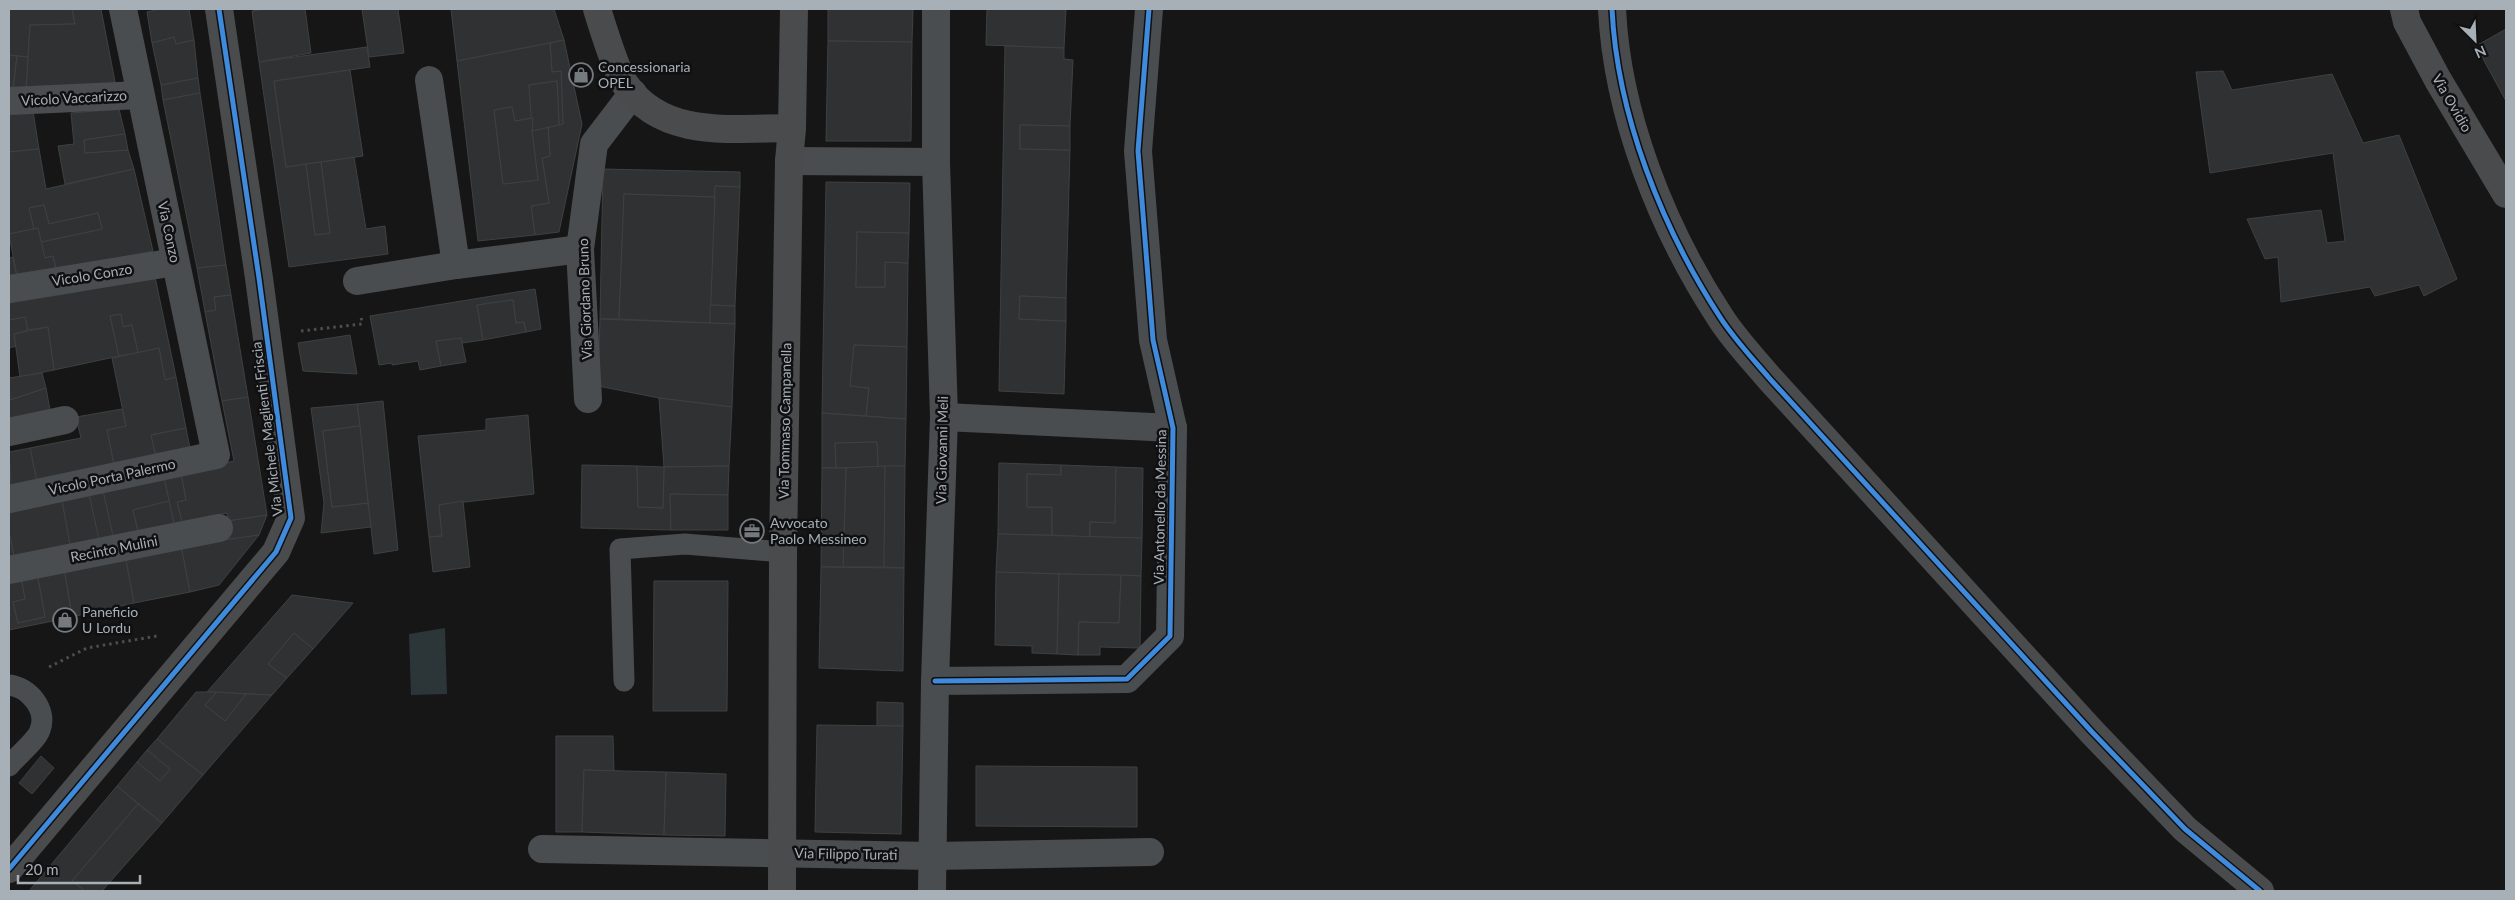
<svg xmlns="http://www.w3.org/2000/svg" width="2515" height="900" viewBox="0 0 2515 900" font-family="Lato,sans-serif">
<rect width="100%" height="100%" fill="#161616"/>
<polygon fill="#2c3639" points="445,628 447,694 411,695 409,634"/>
<g fill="#303132" stroke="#3e4142">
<polygon points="9,9 72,9 75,24 30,25 28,57 9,55"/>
<polygon points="72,9 101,9 116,87 26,89 30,25 75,24"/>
<polygon points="160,9 189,9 194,40 176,44 174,37 152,43 147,12"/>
<polygon points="268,9 305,9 311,53 259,62 252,11"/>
<polygon points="362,9 398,9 404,53 369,57"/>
<polygon points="451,9 554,9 564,40 457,61"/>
<polygon points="828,9 913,9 912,42 828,41"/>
<polygon points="987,9 1066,9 1064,48 986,45"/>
<polygon points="2506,29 2506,101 2476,46"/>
<polygon points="174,37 176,44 194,40 198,78 161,85 152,43"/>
<polygon points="564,40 582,124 559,232 535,235 531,206 549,203 542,158 550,156 548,126 563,124 561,71 552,72 550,43"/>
<polygon points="828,41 912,42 911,141 826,141"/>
<polygon points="550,43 552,72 561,71 563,124 559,125 557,81 529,85 533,118 515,121 512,107 494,110 503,184 538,180 532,131 548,126 550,156 542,158 549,203 531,206 535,235 478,241 457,61"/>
<polygon points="1005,46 1064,48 1064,59 1073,60 1070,126 1020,125 1020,149 1070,150 1066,298 1020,296 1019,319 1066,321 1064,394 999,391"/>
<polygon points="367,47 370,67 274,81 286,167 306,164 315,235 330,233 321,162 354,157 366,229 385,226 388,254 289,267 259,62"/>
<polygon points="9,55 17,56 13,89 9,89"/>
<polygon points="17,56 28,57 26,89 13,89"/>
<polygon points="350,70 363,156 286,167 274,81"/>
<polygon points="2223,71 2232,90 2332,74 2363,143 2399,135 2457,279 2424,296 2419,285 2375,296 2370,287 2281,302 2278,257 2265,259 2247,219 2321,210 2327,243 2345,241 2333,153 2210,173 2196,72"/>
<polygon points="198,78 200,93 163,100 161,85"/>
<polygon points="557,81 559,125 532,131 529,85"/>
<polygon points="200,93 226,265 197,268 163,100"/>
<polygon points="512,107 515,121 533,118 532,131 538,180 503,184 494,110"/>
<polygon points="119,109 125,134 84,140 85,153 128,150 134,169 65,184 58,146 74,144 71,113"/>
<polygon points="33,111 39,149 9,152 9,112"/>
<polygon points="1020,125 1070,126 1070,150 1020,149"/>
<polygon points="125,134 128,150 85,153 84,140"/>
<polygon points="39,149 46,189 134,169 153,251 56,270 53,256 45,258 41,242 102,229 98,213 49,224 44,205 29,208 34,229 9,234 9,152"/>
<polygon points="321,162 330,233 315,235 306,164"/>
<polygon points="603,169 740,172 740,187 715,186 715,197 624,194 619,319 600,319"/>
<polygon points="826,182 910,183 909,233 857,232 856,287 885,287 885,262 908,263 907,347 854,345 850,386 869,388 866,416 822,413"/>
<polygon points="715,186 740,187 735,306 710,305"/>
<polygon points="624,194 715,197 710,323 619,319"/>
<polygon points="44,205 49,224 98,213 102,229 41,242 38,228 34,229 29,208"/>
<polygon points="38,228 45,258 53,256 56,270 17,277 9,234"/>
<polygon points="857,232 909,233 908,263 885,262 885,287 856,287"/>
<polygon points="13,257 17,277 9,279 9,258"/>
<polygon points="226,265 231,295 214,297 216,310 205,312 197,268"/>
<polygon points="154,272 176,377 165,380 159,348 138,353 132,325 123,327 121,314 110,316 119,356 54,370 48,327 28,330 25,317 9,320 9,303 77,292"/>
<polygon points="535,289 541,329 526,332 524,322 516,323 513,300 477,305 483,340 462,343 461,338 436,341 441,366 420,370 418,361 392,365 392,363 379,365 370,316"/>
<polygon points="231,295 248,397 222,401 205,312 216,310 214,297"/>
<polygon points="1020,296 1066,298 1066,321 1019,319"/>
<polygon points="513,300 516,323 524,322 526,332 483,340 477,305"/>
<polygon points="710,305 735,306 735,324 710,323"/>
<polygon points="121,314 123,327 132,325 138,353 119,356 110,316"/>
<polygon points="25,317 28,330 14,334 16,346 9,348 9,320"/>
<polygon points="600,319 735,324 732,407 659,398 598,386"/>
<polygon points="48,327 54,370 20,377 14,334"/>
<polygon points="350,335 357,374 303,371 298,343"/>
<polygon points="461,338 466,362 441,366 436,341"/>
<polygon points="854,345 907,347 906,419 866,416 869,388 850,386"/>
<polygon points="159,348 165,380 176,377 186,428 151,435 156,456 114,465 107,430 126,426 112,358"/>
<polygon points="42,373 46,388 10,400 9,378"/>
<polygon points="46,388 50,410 9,419 9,395 10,400"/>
<polygon points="248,397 267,515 228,521 227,513 182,522 177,502 186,500 181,473 234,461 222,401"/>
<polygon points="659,398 732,407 729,466 664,467"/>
<polygon points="383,401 398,550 374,554 357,404"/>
<polygon points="357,404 360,426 323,431 332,507 368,503 371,527 321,533 324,503 311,408"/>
<polygon points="122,409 126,426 107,430 114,465 37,482 30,448 81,438 76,417"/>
<polygon points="822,413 906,419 905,466 878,467 877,442 835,443 836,468 822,468"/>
<polygon points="528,415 534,494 439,505 442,536 429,537 418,436 486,430 486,419"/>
<polygon points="360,426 368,503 332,507 323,431"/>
<polygon points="186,428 190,448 156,456 151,435"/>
<polygon points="877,442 878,467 836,468 835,443"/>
<polygon points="30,448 37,482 11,487 9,452"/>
<polygon points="999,463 1061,465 1061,475 1027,474 1027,507 1052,507 1052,535 998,534"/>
<polygon points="582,465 637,466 638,507 663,508 664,467 729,466 728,495 670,494 671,530 581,528"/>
<polygon points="1061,465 1116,467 1115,523 1090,522 1090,537 1052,535 1052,507 1027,507 1027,474 1061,475"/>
<polygon points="637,466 664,467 663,508 638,507"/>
<polygon points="885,466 884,567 843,567 846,468"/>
<polygon points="885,466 905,466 904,568 884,567"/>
<polygon points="1116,467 1143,468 1142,538 1090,537 1090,522 1115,523"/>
<polygon points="822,468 846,468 843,567 821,567"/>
<polygon points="181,473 186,500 177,502 182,522 174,524 164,477"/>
<polygon points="164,477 169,501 133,510 138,531 113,536 103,491"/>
<polygon points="103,491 113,536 99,540 89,494"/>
<polygon points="89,494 99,540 70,545 62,501"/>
<polygon points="670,494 728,495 728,530 671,530"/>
<polygon points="62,501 70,545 14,556 9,532 9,513"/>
<polygon points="169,501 174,524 138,531 133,510"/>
<polygon points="463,501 470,567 433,572 429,537 442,536 439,505"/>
<polygon points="267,515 259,535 229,540 228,521"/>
<polygon points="9,532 14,556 9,557"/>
<polygon points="998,534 1142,538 1141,576 996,572"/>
<polygon points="259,535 219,585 190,592 181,546"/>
<polygon points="181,546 190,592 134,603 125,555"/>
<polygon points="125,555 134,603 72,617 64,568"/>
<polygon points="821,567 904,568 903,671 819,668"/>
<polygon points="64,568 72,617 9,630 9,578 21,576 25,599 13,602 18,623 45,617 37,573"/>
<polygon points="996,572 1059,574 1057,654 1032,653 1032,646 995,645"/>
<polygon points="37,573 45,617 18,623 13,602 25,599 21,576"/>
<polygon points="1059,574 1121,575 1119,623 1079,622 1078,655 1057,654"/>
<polygon points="1121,575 1141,576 1140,648 1100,647 1100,655 1078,655 1079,622 1119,623"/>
<polygon points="654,581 728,581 727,711 653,711"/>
<polygon points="292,595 353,603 313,649 294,633 268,664 287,678 272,695 207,692"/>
<polygon points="294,633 313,649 287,678 268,664"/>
<polygon points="196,692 217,692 205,705 225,721 246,694 272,695 203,775 157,739"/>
<polygon points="217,692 246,694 225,721 205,705"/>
<polygon points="877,702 903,703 903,726 877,726"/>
<polygon points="817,725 903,726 901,834 815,832"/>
<polygon points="556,736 613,736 614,771 584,770 582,832 556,832"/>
<polygon points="157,739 203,775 162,823 117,786 137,762 160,781 170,769 147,750"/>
<polygon points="147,750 170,769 160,781 137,762"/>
<polygon points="41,756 54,768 32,794 19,783"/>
<polygon points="976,766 1137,767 1137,827 976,826"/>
<polygon points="584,770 666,772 664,835 582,832"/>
<polygon points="666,772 726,774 725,836 664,835"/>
<polygon points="117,786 138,804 72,881 85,891 29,891"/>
<polygon points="138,804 162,823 102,891 85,891 72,881"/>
</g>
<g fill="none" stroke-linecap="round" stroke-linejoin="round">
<g stroke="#4c4e50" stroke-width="3" stroke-dasharray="2.5 4" stroke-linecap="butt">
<polyline points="301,331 362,324 361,316"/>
<polyline points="49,667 87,648 157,636"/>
</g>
<g stroke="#4a4d4f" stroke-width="21">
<polyline points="624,681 620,549 685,544 783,552"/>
<path d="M 9,685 C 29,687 48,710 40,730 C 37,740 16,757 9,766"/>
</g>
<g stroke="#4a4d4f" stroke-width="28">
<polyline points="429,80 456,265 580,249"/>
<polyline points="9,101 140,95"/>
<polyline points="789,161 936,162"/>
<polyline points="357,281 456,265"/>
<polyline points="9,289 175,262"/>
<polyline points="588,399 580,249 594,144 633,93"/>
<polyline points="944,417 1173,428"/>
<polyline points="9,432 65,420"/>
<polyline points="9,499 216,455 123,9"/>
<polyline points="9,570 219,528"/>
<polyline points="935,681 1127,679 1170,636 1173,428 1153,340 1138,151 1149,9"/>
<polyline points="542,849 933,856 1150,852"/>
<polyline points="932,891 935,681 944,417 936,162 936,9"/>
</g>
<g stroke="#494b4d" stroke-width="28">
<path d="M 597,9 C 603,28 615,69 625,84 C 663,140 734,128 792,128"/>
<path d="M 1612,9 C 1617,115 1662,228 1720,317 C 1734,339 1753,359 1770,379 L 2092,732 L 2185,829 L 2260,891"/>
<polyline points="2404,9 2407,22 2438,80 2506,194"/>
<polyline points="9,869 276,552 291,518 259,278 219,9"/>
<polyline points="782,891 783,552 789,161 792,128 794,9"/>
</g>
<g stroke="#101012" stroke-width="8">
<g id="cycleway">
<path d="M 1612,9 C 1617,115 1662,228 1720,317 C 1734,339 1753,359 1770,379 L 2092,732 L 2185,829 L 2260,891"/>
<polyline points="935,681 1127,679 1170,636 1173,428 1153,340 1138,151 1149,9"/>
<polyline points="9,869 276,552 291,518 259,278 219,9"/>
</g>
</g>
<use href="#cycleway" stroke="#408adc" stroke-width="5"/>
</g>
<defs>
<g id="shop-ring" transform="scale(1.25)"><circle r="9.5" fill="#101012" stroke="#747a7e" stroke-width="1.5"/><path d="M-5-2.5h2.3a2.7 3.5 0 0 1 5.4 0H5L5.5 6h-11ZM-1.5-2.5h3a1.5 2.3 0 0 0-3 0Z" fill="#747a7e"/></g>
<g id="office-ring" transform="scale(1.25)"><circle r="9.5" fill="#101012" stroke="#747a7e" stroke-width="1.5"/><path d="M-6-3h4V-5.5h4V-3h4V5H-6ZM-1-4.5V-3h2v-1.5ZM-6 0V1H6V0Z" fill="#747a7e"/></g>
</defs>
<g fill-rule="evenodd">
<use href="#shop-ring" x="581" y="75"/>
<use href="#office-ring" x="752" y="531"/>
<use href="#shop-ring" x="65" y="620"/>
</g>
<g text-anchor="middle" stroke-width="5" stroke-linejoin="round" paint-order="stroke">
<g font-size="14" fill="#a7b0b6" stroke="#101012" text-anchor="start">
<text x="598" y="72">Concessionaria<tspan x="598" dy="16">OPEL</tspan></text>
<text x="770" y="528">Avvocato<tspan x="770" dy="16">Paolo Messineo</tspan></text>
<text x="82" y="617">Paneficio<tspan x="82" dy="16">U Lordu</tspan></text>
</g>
<g font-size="14" fill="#a7b0b6" stroke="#101012">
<text transform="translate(74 98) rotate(-3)" y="5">Vicolo Vaccarizzo</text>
<text transform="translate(2452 103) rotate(60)" y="5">Via Ovidio</text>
<text transform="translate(169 232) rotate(78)" y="5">Via Conzo</text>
<text transform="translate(92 275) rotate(-9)" y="5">Vicolo Conzo</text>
<text transform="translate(585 299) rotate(-92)" y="5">Via Giordano Bruno</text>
<text transform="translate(785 421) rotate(-89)" y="5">Via Tommaso Campanella</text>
<text transform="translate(267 429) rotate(-97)" y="5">Via Michele Maglienti Friscia</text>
<text transform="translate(942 450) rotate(-89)" y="5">Via Giovanni Meli</text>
<text transform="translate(112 477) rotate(-12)" y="5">Vicolo Porta Palermo</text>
<text transform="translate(1160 507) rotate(-89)" y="5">Via Antonello da Messina</text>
<text transform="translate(114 549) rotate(-11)" y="5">Recinto Mulini</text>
<text transform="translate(846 854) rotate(1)" y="5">Via Filippo Turati</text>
</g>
</g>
<rect width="2515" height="900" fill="none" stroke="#a7b0b6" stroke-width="20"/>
<g transform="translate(2475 40) rotate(156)" stroke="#101012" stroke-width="4" paint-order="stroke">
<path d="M0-4L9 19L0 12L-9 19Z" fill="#a7b0b6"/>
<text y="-8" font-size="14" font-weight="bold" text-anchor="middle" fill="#a7b0b6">N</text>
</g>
<path d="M18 875v8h122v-8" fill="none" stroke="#a7b0b6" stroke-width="2.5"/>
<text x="25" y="875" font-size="15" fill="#a7b0b6" stroke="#101012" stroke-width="4" paint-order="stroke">20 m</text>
</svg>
